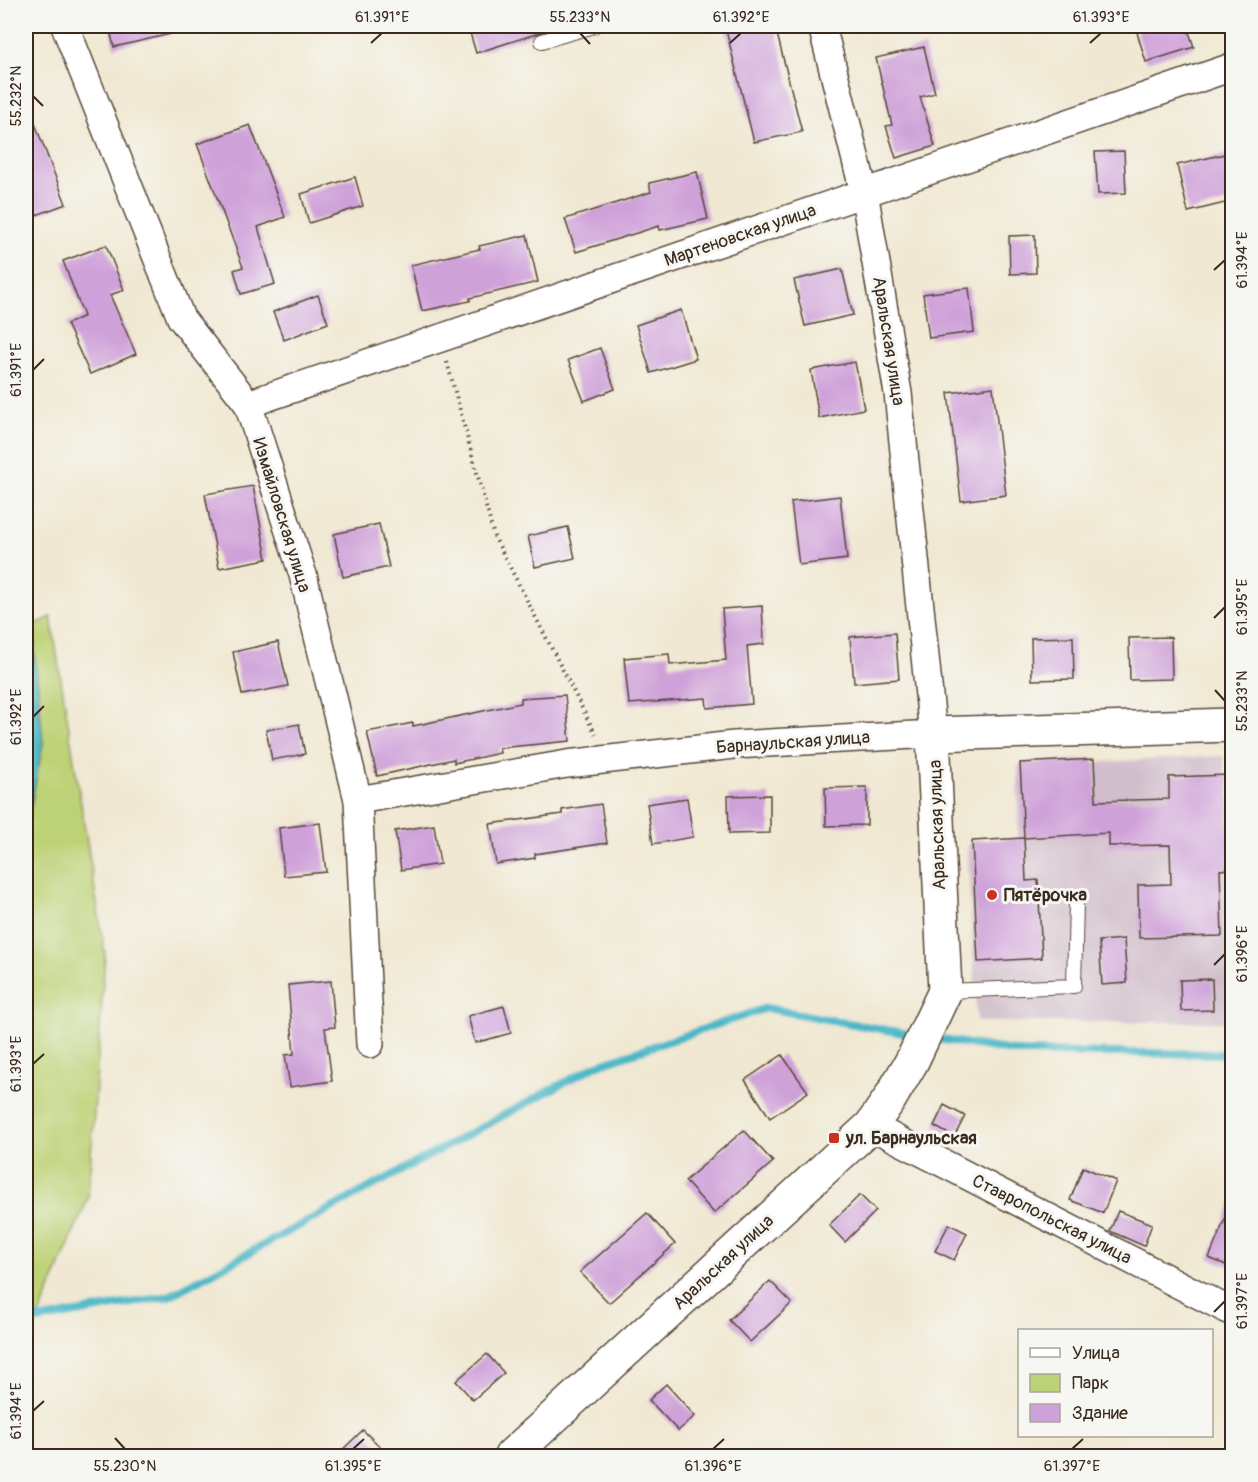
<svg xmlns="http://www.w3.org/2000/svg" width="1258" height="1482" viewBox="0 0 1258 1482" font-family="Pangolin,sans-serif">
<rect width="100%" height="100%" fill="#f6f6f2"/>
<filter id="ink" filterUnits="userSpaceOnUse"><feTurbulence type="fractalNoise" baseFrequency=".0167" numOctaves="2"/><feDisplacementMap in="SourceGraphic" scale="12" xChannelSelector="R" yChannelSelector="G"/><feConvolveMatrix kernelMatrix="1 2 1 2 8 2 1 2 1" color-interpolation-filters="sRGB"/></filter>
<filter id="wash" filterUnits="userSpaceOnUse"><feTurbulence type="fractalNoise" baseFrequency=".008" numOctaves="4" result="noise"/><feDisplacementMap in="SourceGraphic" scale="24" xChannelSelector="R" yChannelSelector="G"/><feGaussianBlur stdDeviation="1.35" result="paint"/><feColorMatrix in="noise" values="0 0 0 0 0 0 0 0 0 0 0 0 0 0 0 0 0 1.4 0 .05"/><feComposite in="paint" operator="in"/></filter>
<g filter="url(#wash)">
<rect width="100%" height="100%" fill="#f0e8d2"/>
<polygon fill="#d1bdcb" points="1224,756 1231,1022 977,1022 967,844 1018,838 1018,766"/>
<polygon fill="#bdd276" stroke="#7c7e4a" stroke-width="1.5" points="51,617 105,954 88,1198 26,1347 26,830 43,743 32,626"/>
<polygon fill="#4cb8c8" stroke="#447173" stroke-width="1.5" points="26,608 32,626 43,743 26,830"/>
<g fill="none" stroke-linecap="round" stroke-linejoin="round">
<g stroke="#4cb8c8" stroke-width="8">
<polyline points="932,1038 1019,1052 1232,1054"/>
<polyline points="26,1308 38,1320 169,1296 595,1066 766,1008 914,1035"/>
</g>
</g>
<g id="blocks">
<g fill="#cfa1d9">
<polygon points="109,26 170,26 171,34 114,47"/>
<polygon points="468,26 547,26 548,30 476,53"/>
<polygon points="725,26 775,26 802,132 754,142"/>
<polygon points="1135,26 1187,26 1194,47 1146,62"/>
<polygon points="924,47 935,93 920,97 935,146 896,158 886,126 892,125 876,58"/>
<polygon points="26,103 27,103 66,204 26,219"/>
<polygon points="250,125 285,217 258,227 275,284 241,294 234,270 243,267 197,144"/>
<polygon points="1124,151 1126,193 1098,194 1095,152"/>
<polygon points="1225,154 1233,185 1233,201 1188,212 1177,165"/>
<polygon points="697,172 708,219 660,230 659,226 576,252 565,219 651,192 649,183"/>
<polygon points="355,177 363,206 309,223 301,194"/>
<polygon points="527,235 538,282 470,298 470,301 422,311 411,265 480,249 479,246"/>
<polygon points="1035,235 1036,273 1010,274 1009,236"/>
<polygon points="106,245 124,290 110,295 136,354 90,374 67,324 84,316 63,261"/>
<polygon points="842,269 853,315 805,326 794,280"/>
<polygon points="969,288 974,332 929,338 923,294"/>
<polygon points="318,295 328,323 284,340 273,312"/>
<polygon points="681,310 696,359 651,373 636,325"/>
<polygon points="600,348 615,389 584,401 568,360"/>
<polygon points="855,362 864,409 819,418 811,370"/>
<polygon points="993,387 1006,495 961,501 948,393"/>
<polygon points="253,486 267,559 219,568 205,494"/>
<polygon points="840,496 847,559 799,565 791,502"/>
<polygon points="379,524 389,567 343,577 334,534"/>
<polygon points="568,527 575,558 535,567 528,536"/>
<polygon points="762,606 764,644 747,646 752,704 707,708 706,698 629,704 624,658 669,654 670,665 726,660 722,609"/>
<polygon points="895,633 899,679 854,683 850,637"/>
<polygon points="1073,637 1074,679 1032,680 1031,638"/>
<polygon points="1171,637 1172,679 1130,680 1129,638"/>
<polygon points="278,642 288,686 242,695 233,652"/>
<polygon points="565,695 570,741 499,748 500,753 454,763 454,759 377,776 367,732 413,723 413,726 521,703 521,698"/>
<polygon points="299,724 305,754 272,760 266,730"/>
<polygon points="1094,759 1096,801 1169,799 1169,777 1229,775 1231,869 1220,870 1222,936 1139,938 1138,885 1171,884 1170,845 1109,846 1109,833 1024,838 1020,763"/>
<polygon points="867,787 867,825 826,826 825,788"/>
<polygon points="770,795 770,833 729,834 728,796"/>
<polygon points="687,798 693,837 653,844 647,804"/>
<polygon points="601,804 607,843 535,854 535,858 496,864 490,824 562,814 562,810"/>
<polygon points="320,823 326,872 284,876 279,828"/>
<polygon points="434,825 440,864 401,870 395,831"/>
<polygon points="1024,838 1026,881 1038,880 1042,958 978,962 972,841"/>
<polygon points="1124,939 1127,983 1102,985 1099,941"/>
<polygon points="1212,979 1213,1010 1181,1011 1180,980"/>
<polygon points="331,981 335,1027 325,1028 332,1081 290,1087 285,1055 294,1054 288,985"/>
<polygon points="504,1006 511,1033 475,1043 468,1016"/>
<polygon points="782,1055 808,1092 770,1118 745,1080"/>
<polygon points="944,1105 965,1116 954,1137 934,1126"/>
<polygon points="744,1130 773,1162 714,1213 685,1181"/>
<polygon points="1083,1167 1116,1181 1103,1213 1070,1200"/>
<polygon points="860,1195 876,1211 845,1242 829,1225"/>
<polygon points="1232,1202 1233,1202 1233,1268 1209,1258"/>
<polygon points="1118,1211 1152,1224 1144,1246 1110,1231"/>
<polygon points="647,1213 675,1244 609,1303 580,1272"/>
<polygon points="949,1224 967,1233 954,1260 935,1251"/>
<polygon points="770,1281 792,1303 750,1342 729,1320"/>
<polygon points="487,1354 504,1373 473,1400 456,1381"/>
<polygon points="666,1384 695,1416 678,1431 649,1400"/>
<polygon points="363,1430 389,1456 336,1456"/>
</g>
</g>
</g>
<g filter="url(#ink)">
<use href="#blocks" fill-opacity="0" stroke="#564639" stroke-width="1.5"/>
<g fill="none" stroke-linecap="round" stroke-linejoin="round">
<g stroke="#564639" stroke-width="16">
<g id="lane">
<polyline points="542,41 594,26"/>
<polyline points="945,991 1074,986 1076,902"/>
</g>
</g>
<g stroke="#564639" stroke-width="30">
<g id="street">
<polyline points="65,26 181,318 248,404 303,575 358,800 370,1044"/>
<polyline points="248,404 1232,67"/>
<polyline points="358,800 567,764 734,745 933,734 898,393 864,192 822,26"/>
<polyline points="871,1126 1232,1312"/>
</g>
</g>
<g stroke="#564639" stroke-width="36">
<polyline id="secondary" points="511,1456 871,1126 889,1100 912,1061 945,991 933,734 1232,725"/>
</g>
<polyline stroke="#564639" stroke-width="4" stroke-dasharray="1.5 4.5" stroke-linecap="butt" points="447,362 494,536 596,735"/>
<use href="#lane" stroke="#fff" stroke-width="14"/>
<use href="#street" stroke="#fff" stroke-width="27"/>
<use href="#secondary" stroke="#fff" stroke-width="33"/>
</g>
</g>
<path fill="none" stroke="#3b2a1e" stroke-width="2" d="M 580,33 L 590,44M 371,43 L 382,33M 730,43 L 741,33M 1090,43 L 1101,33M 33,96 L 43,106M 1214,270 L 1225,260M 33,370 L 44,359M 1214,618 L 1225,607M 1215,690 L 1225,701M 33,717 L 44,706M 1214,965 L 1225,954M 33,1064 L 44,1054M 1214,1312 L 1225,1301M 33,1411 L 44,1401M 115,1438 L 125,1449M 353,1449 L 364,1439M 713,1449 L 724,1439M 1072,1449 L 1083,1439"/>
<g fill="#c8321e" stroke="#f6f6f2" stroke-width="2">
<circle cx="992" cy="895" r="6"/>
<rect x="828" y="1132" width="12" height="12" rx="3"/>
</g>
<g text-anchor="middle" stroke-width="6" stroke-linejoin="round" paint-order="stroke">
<g font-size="18" fill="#3b2a1e" stroke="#f6f6f2">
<text transform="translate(740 235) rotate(-19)" y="6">Мартеновская улица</text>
<text transform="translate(889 341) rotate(81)" y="6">Аральская улица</text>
<text transform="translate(282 515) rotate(73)" y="6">Измайловская улица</text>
<text transform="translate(793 742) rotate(-4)" y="6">Барнаульская улица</text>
<text transform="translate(937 825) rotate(-92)" y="6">Аральская улица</text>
<text transform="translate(1052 1219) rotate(27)" y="6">Ставропольская улица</text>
<text transform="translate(723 1262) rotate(-43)" y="6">Аральская улица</text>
</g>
<g font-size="18" font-weight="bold" fill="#3b2a1e" stroke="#f6f6f2" text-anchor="start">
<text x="1004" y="901">Пятёрочка</text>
<text x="846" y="1144">ул. Барнаульская</text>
</g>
</g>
<rect width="1258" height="1482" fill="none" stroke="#f6f6f2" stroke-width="66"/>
<rect x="1018" y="1329" width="195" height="108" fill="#f6f6f2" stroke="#aba49d" stroke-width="1.5"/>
<rect x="1030" y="1348" width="30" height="9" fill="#ffffff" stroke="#aba49d" stroke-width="1.5"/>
<text x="1072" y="1359" font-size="18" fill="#3b2a1e">Улица</text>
<rect x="1030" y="1374" width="30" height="18" fill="#bdd276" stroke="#aba49d" stroke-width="1.5"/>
<text x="1072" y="1389" font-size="18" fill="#3b2a1e">Парк</text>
<rect x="1030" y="1404" width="30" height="18" fill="#cfa1d9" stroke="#aba49d" stroke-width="1.5"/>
<text x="1072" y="1419" font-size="18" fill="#3b2a1e">Здание</text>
<rect x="33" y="33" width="1192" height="1416" fill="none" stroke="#3b2a1e" stroke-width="2"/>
<g font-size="15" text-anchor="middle" fill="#3b2a1e">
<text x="382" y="22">61.391°E</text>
<text x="580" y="22">55.233°N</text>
<text x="741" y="22">61.392°E</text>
<text x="1101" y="22">61.393°E</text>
<text transform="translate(16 96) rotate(-90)" y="5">55.232°N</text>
<text transform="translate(1242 260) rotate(-90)" y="5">61.394°E</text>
<text transform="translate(16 370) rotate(-90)" y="5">61.391°E</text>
<text transform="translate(1242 607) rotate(-90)" y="5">61.395°E</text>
<text transform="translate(1242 701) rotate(-90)" y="5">55.233°N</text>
<text transform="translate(16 717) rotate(-90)" y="5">61.392°E</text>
<text transform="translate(1242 954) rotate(-90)" y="5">61.396°E</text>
<text transform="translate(16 1064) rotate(-90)" y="5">61.393°E</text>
<text transform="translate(1242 1301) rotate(-90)" y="5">61.397°E</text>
<text transform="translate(16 1411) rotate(-90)" y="5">61.394°E</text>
<text x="125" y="1471">55.230°N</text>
<text x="353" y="1471">61.395°E</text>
<text x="713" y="1471">61.396°E</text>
<text x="1072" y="1471">61.397°E</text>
</g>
</svg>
